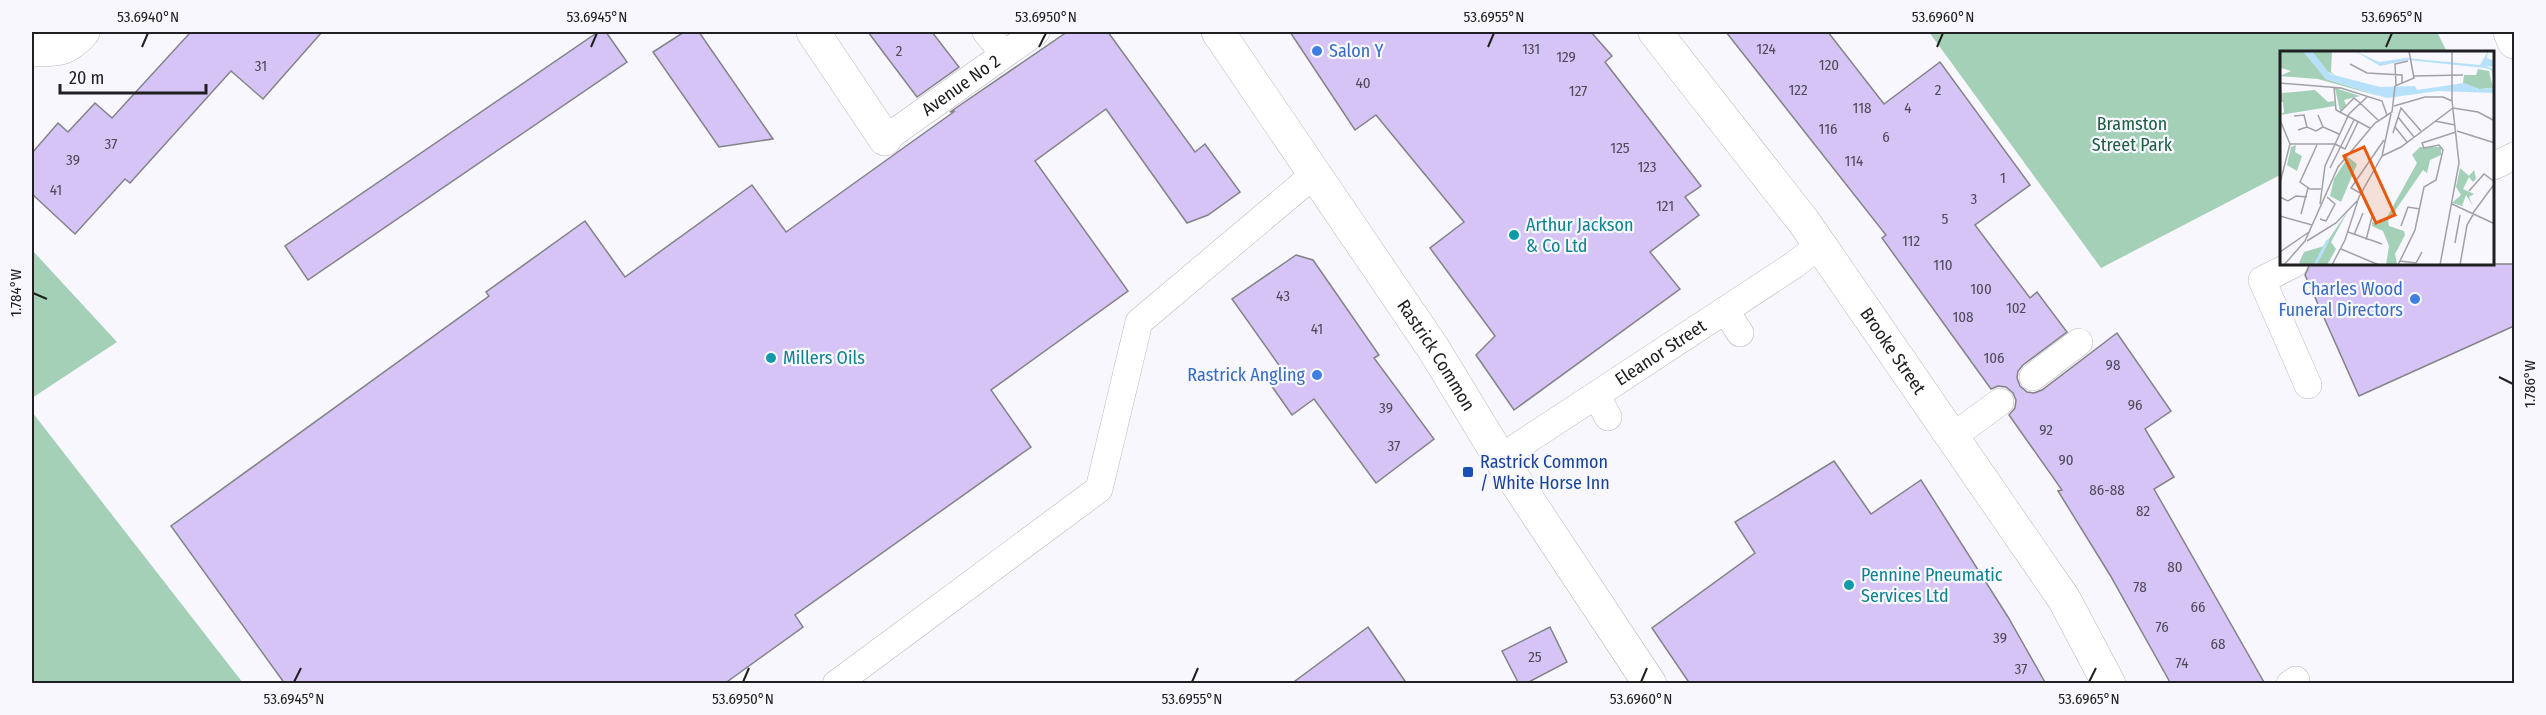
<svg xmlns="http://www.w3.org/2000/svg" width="2546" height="715" viewBox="0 0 2546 715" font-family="'Fira Sans Condensed',sans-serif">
<rect width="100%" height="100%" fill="#f7f7fd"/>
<g fill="#a3d0b7">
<polygon points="1929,32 2437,32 2447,52 2282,52 2282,174 2101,268"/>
<polygon points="32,250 117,342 32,398"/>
<polygon points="32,412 243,683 32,683"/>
</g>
<g fill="#d5c4f5" stroke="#838287" stroke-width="1.5">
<polygon points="186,32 322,32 263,99 231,71 130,183 125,179 75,234 32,194 32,153 58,123 68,132 95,103 112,118 189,34"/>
<polygon points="598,32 606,32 627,62 308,280 285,246"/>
<polygon points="684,32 699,32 773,139 719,147 653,52"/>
<polygon points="868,32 932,32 959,67 917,97"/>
<polygon points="1067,32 1108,32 1195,152 1205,144 1240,192 1208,215 1187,223 1106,109 1035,161 1128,291 991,390 1031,447 795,615 803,627 724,684 285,684 171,526 489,296 486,292 585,221 625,277 752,185 786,232 955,111 950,112"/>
<polygon points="1290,32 1591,32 1612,56 1605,62 1701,186 1685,197 1699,215 1650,252 1680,289 1514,410 1476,355 1495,336 1430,248 1464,222 1376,115 1355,130"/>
<polygon points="1726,32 1828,32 1884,104 1940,62 2030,185 1975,225 2030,298 2037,292 2067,332 2023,365 2018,371 2017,378 2020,386 2027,392 2034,393 2042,390 2117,333 2171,411 2145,429 2174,477 2154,489 2265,684 2171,684 2110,575 2058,491 2062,490 2009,415 2015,408 2016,400 2013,393 2006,387 1998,386 1991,389 1882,238 1886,235"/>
<polygon points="1296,255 1313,260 1379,355 1374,358 1434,439 1376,483 1314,399 1292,415 1271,385 1286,375 1232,299"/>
<polygon points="2310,264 2514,264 2514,326 2359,396 2305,275"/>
<polygon points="1834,461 1871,514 1921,480 2008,617 2046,684 1690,684 1652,628 1755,553 1735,522"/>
<polygon points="1368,627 1407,684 1291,684"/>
<polygon points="1550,627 1567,662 1525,684 1519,684 1502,651"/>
</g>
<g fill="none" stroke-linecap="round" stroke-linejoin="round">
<g stroke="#b8b8be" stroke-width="28">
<g id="service">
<polyline points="986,32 1004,54"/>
<path id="s1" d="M 885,139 L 1036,32"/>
<polyline points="2494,166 2514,156"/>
<polyline points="2294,264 2262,280 2308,385"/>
<polyline points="1725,310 1740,333"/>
<polyline points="2033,377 2079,342"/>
<polyline points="1596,395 1608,417"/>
<polyline points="1952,437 2000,402"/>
<path id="s2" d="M 1500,458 L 1794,265 L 1820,245"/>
<polyline points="836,684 1099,489 1139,322 1316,173"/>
<polyline points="2290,684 2296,680"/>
</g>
</g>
<g stroke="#b8b8be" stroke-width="34">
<g id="minor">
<polyline points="813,32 885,139"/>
<path id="s3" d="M 1655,32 L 1804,222 L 2064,599 L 2109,684"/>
<path d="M 32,50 C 57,49 65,52 83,32"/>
</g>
</g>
<g stroke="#b8b8be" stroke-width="34">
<g id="tertiary">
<path id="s4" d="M 1218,32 L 1433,348 L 1500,458 L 1650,684"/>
</g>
</g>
<g stroke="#b8b8be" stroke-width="34">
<polyline id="primary" points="2510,32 2514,42"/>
</g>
<use href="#service" stroke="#fff" stroke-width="27"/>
<use href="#minor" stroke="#fff" stroke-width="33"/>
<use href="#tertiary" stroke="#fff" stroke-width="33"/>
<use href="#primary" stroke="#fff" stroke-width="33"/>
</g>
<path fill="none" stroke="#202022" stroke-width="2" d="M 142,47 L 148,33M 591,47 L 597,33M 1039,47 L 1046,33M 1488,47 L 1494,33M 1937,47 L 1943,33M 2386,47 L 2392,33M 33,293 L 47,299M 2499,377 L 2513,384M 294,682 L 301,668M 743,682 L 749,668M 1192,682 L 1198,668M 1641,682 L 1647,668M 2089,682 L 2096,668"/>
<g fill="#3f7fe0" stroke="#f7f7fd" stroke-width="2">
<circle cx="1317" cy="51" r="6"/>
<circle cx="2415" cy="299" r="6"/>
<circle cx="1317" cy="375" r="6"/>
</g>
<g fill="#0f9aa8" stroke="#f7f7fd" stroke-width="2">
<circle cx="1514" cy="235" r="6"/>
<circle cx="771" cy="358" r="6"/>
<circle cx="1849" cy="585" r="6"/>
</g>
<rect fill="#1a4fb4" stroke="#f7f7fd" stroke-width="2" x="1462" y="466" width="12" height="12" rx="3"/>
<g text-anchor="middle" stroke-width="4.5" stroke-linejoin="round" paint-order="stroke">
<g font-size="15" fill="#4d4957">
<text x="1531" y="54">131</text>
<text x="1766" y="54">124</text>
<text x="899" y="56">2</text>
<text x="1566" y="62">129</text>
<text x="1829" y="70">120</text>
<text x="261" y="71">31</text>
<text x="1363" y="88">40</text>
<text x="1798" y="95">122</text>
<text x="1938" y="95">2</text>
<text x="1578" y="96">127</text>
<text x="1862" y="113">118</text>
<text x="1908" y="113">4</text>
<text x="1828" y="134">116</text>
<text x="1886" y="142">6</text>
<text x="111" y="149">37</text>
<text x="1620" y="153">125</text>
<text x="73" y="165">39</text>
<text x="1854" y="166">114</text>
<text x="1647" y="172">123</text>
<text x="2003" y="183">1</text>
<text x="56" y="195">41</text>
<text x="1974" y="204">3</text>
<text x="1665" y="211">121</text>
<text x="1945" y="224">5</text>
<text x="1911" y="246">112</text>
<text x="1943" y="270">110</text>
<text x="1981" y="294">100</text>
<text x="1283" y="301">43</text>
<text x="2016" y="313">102</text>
<text x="1963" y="322">108</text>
<text x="1317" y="334">41</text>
<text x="1994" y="363">106</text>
<text x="2113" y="370">98</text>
<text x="2135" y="410">96</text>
<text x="1386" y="413">39</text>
<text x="2046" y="435">92</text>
<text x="1394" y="451">37</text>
<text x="2066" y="465">90</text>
<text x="2107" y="495">86-88</text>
<text x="2143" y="516">82</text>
<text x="2175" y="572">80</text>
<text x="2140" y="592">78</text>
<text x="2198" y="612">66</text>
<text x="2162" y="632">76</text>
<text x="2000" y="643">39</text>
<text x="2218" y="649">68</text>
<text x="1535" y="662">25</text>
<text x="2182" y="668">74</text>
<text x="2021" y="674">37</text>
</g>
<g font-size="18" fill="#366cbe" stroke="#f7f7fd" text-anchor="end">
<text x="1329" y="57" text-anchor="start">Salon Y</text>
<text x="2403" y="295">Charles Wood<tspan x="2403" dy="21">Funeral Directors</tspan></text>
<text x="1305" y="381">Rastrick Angling</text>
</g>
<g font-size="18" fill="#202022" stroke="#f7f7fd">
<text dy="6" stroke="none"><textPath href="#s1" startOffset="93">Avenue No 2</textPath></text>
<text dy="6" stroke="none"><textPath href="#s3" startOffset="398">Brooke Street</textPath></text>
<text dy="6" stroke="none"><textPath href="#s2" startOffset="192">Eleanor Street</textPath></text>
<text dy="6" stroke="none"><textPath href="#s4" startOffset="390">Rastrick Common</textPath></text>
</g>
<g font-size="18" fill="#1e5e42" stroke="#f7f7fd">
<text x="2132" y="130">Bramston<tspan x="2132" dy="21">Street Park</tspan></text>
</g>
<g font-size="18" fill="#0d838f" stroke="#f7f7fd" text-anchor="start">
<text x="1526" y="231">Arthur Jackson<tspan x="1526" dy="21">&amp; Co Ltd</tspan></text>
<text x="783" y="364">Millers Oils</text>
<text x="1861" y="581">Pennine Pneumatic<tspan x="1861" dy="21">Services Ltd</tspan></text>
</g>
<g font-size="18" fill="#164399" stroke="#f7f7fd" text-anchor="start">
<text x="1480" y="468">Rastrick Common<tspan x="1480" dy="21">/ White Horse Inn</tspan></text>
</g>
</g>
<g transform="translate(2280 51)">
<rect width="214" height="214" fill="#f7f7fd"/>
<path d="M 0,0 L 23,0 L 46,28 L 106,47 L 38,28 L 0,25 L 11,20 L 1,17 ZM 32,0 L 52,0 L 51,21 L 56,25 L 43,18 ZM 198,18 L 209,20 L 213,37 L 199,38 L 183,32 L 184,24 L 196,24 ZM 55,37 L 80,45 L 64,49 L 66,54 L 60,60 ZM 35,39 L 48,51 L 54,50 L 55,55 L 0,64 L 4,61 L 2,42 ZM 16,94 L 15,101 L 22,105 L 17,120 L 7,114 L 11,96 ZM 140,96 L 161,96 L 161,104 L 150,109 L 147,122 L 143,119 L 108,170 L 109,175 L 124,180 L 125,184 L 115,203 L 117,213 L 106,214 L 109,195 L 103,180 L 92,175 L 92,171 L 98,173 L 107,166 L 137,112 L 132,104 ZM 68,106 L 77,113 L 61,151 L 50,145 L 54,128 ZM 180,117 L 189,125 L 194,119 L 196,128 L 193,131 L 189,126 L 183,138 L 194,143 L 189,146 L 193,155 L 186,144 L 182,155 L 172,152 L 181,144 L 176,136 ZM 68,160 L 51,191 L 56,198 L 47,214 L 22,214 L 19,212 L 24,201 L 44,195 Z" fill="#a3d0b7"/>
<path d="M 23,0 L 32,0 L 50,23 L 100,36 L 135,35 L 137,39 L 184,32 L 199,38 L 214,37 L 214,42 L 158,40 L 107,47 L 46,28 ZM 75,0 L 99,11 L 126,7 L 200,14 L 208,0 L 207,7 L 214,10 L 214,16 L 205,15 L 214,18 L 214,30 L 211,19 L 205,17 L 128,9 L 100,15 Z" fill="#b7e1fa"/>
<path fill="none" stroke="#b7e1fa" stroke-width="3" d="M 35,214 L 48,189"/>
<path fill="none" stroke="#a1a1a5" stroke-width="1.5" d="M 70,13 L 87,22 L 122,24 L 122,32M 134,25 L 183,24M 0,32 L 61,37 L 102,50 L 107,64M 0,32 L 2,51M 116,34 L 115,13 L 128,10M 54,36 L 56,59 L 90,77M 80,52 L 98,69M 114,55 L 145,46 L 163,46 L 172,50M 60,61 L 74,47 L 80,52M 38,64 L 43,76 L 59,83M 14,65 L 24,64 L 27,76M 118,66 L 134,86M 0,69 L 10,93 L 0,132M 155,70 L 175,74M 115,76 L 127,91M 18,79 L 27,76 L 36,80 L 43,76M 177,80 L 215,92M 113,82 L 121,57 L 141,80M 10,93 L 55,93 L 65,98 L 78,71M 37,94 L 20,131 L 30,138 L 41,138M 102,105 L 121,96 L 173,57 L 198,61 L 215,70M 50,117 L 74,69M 189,140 L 204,123 L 215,131M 80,142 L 71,137 L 104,89M 0,146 L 8,150 L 16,145 L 27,146M 40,153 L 45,115 L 69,63 L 87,46M 172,153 L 215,173M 193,162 L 215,132M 21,163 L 28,137M 0,165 L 32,174M 40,168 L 46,170 L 55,153 L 47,146M 121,175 L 128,156 L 140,158M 68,181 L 102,193M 74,184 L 83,162M 86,189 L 92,166M 27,190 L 56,172 L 77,150M 175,192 L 180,164M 61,198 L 99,214M 0,201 L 29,181M 120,210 L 136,212 L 142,201M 4,214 L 25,190 L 58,116 L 95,72 L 112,61 L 115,35 L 134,27 L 129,0M 52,214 L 65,189 L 79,146 L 102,105 L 111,63M 118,214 L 135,179 L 144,136 L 156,129 L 163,99 L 159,94 L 144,97 L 142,92 L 176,81M 160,214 L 179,112 L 172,50 L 172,0M 180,214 L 187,174 L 194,162"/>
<path fill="#e8590c" fill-opacity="0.15" stroke="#e8590c" stroke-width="3" d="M 84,96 L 115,164 L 96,172 L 64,105 Z"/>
<rect width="214" height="214" fill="none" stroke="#202022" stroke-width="3"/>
</g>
<rect width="2546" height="715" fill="none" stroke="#f7f7fd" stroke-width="66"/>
<path d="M60 84v9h146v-9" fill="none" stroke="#202022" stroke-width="3"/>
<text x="69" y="84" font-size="18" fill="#202022" stroke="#f7f7fd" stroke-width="4.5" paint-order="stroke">20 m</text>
<rect x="33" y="33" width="2480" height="649" fill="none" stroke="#202022" stroke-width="2"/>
<g font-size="15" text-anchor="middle" fill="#202022">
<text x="148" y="22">53.6940°N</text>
<text x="597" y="22">53.6945°N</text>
<text x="1046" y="22">53.6950°N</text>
<text x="1494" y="22">53.6955°N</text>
<text x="1943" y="22">53.6960°N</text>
<text x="2392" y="22">53.6965°N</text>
<text transform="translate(16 293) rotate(-90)" y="5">1.784°W</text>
<text transform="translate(2530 384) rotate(-90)" y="5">1.786°W</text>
<text x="294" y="704">53.6945°N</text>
<text x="743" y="704">53.6950°N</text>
<text x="1192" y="704">53.6955°N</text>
<text x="1641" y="704">53.6960°N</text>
<text x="2089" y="704">53.6965°N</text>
</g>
</svg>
